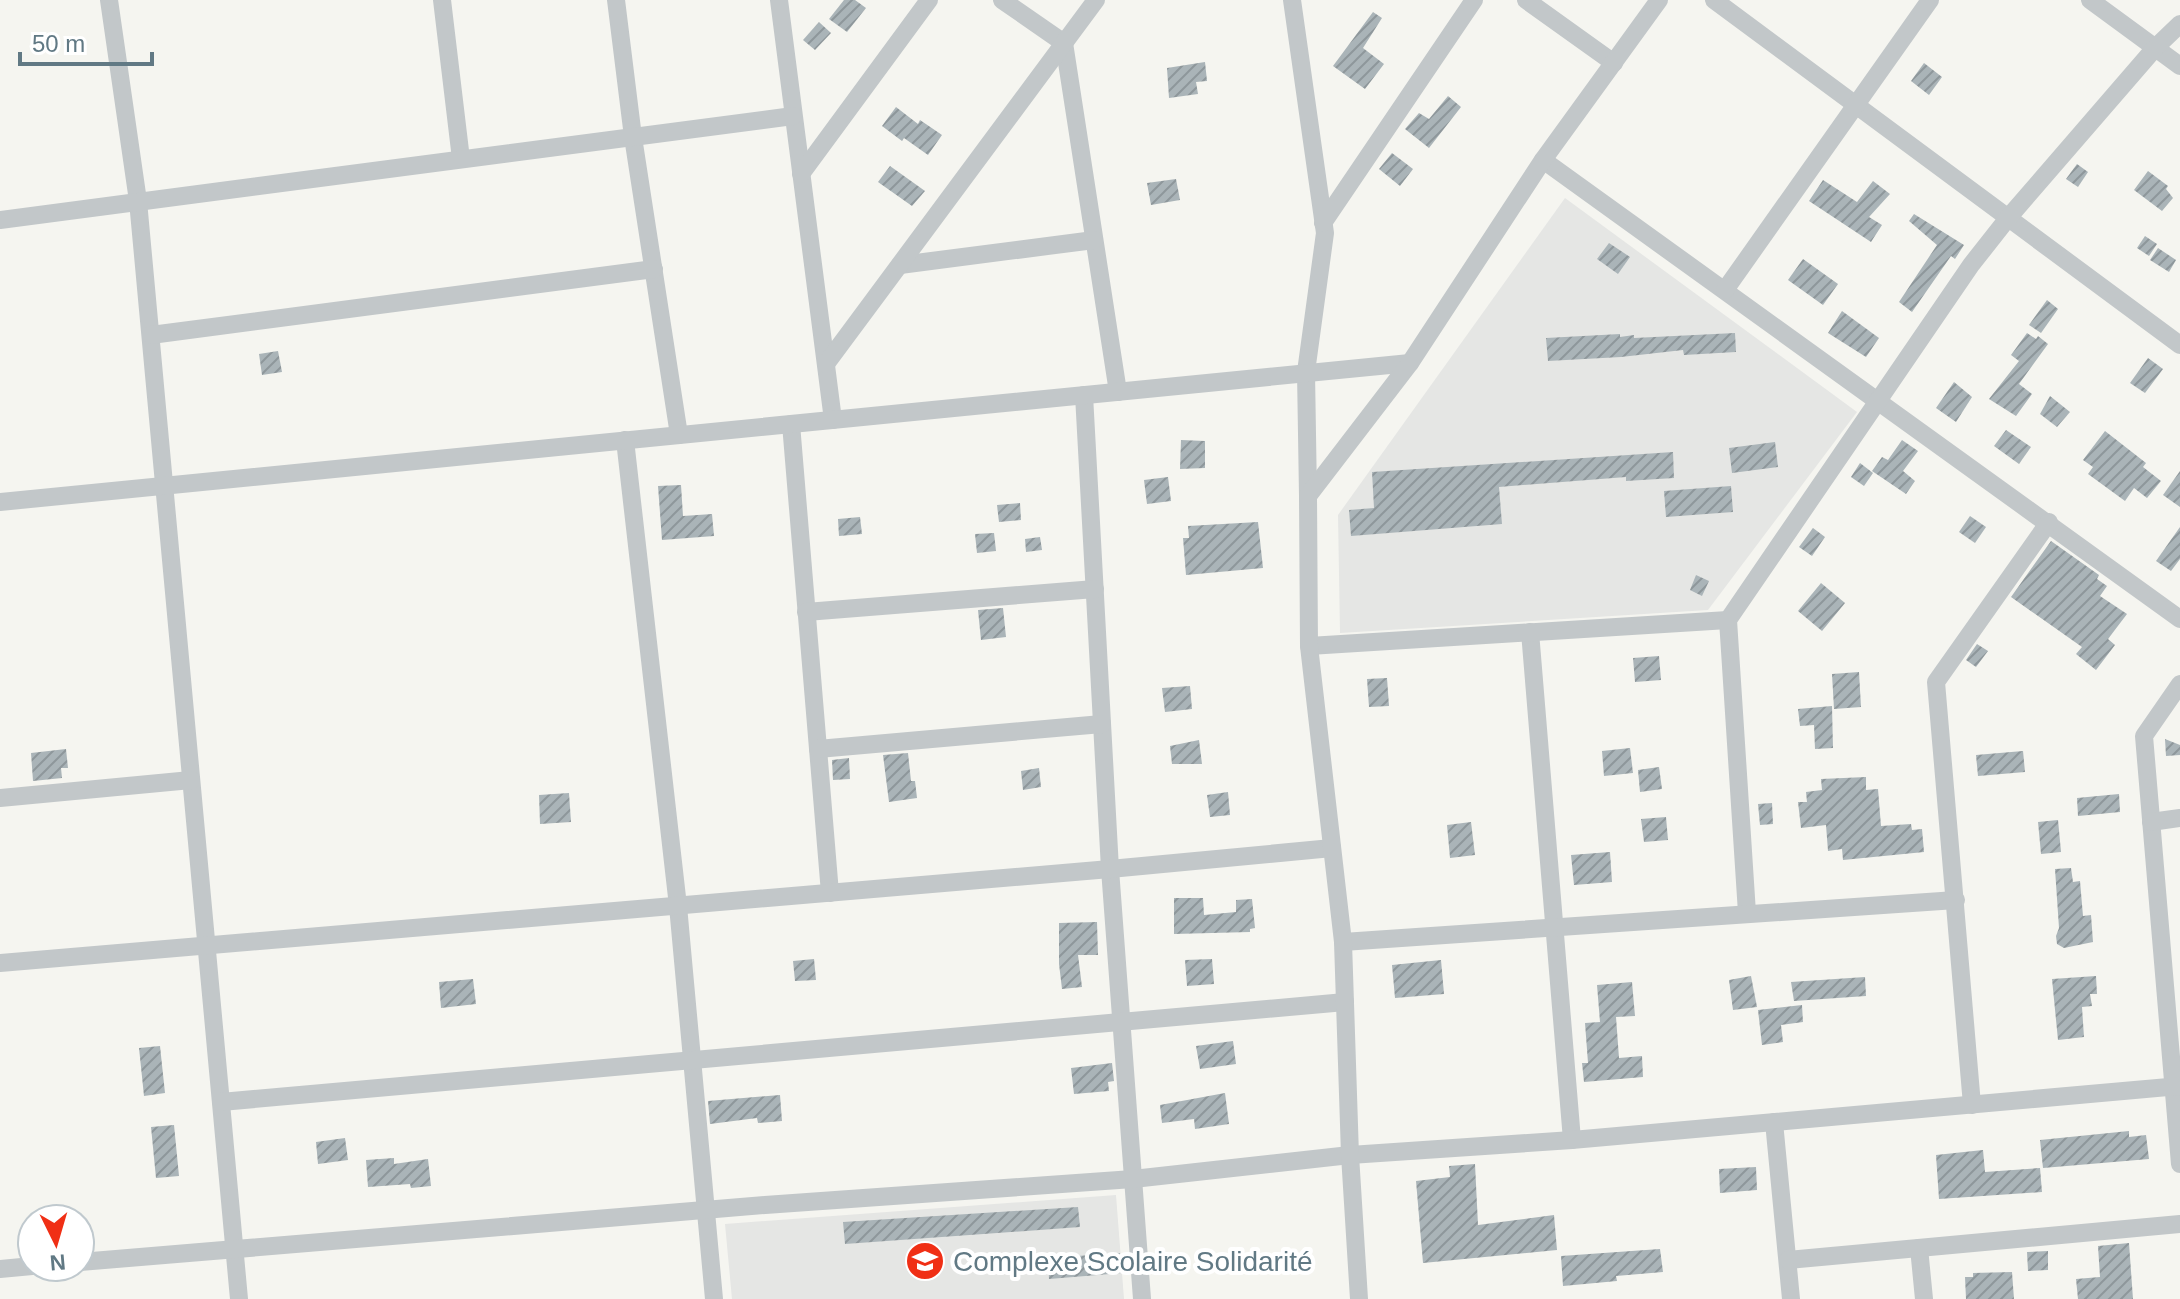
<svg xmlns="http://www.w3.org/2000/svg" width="2180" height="1299" viewBox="0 0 2180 1299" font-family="Helvetica,sans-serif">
<defs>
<pattern id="building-hatch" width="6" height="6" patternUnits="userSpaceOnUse" patternTransform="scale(2)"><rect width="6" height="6" fill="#aab4b8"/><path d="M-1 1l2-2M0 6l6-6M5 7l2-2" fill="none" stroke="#8e979b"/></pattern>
</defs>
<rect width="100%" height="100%" fill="#f5f5f0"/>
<g fill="#e5e6e4">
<polygon points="1565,198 1857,412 1708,610 1340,633 1338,515"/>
<polygon points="1116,1195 1124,1299 732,1299 725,1224"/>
</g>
<g fill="url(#building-hatch)">
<polygon points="844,0 855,0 866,8 847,32 829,19"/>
<polygon points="1373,12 1382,18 1363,48 1384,64 1365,89 1333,66"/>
<polygon points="819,22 831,33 815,50 803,40"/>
<polygon points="1205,62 1207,81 1196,82 1198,94 1169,98 1167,68"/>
<polygon points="1924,63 1942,77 1929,95 1911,81"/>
<polygon points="1448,96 1461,107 1429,148 1405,129 1419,113 1429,119"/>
<polygon points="896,107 918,124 920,120 942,135 928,155 904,138 902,141 882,126"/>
<polygon points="1392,153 1413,169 1400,186 1379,169"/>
<polygon points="2077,164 2088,172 2078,187 2066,179"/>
<polygon points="890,166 925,191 912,206 878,182"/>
<polygon points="2148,171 2168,186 2166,189 2173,198 2162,211 2134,190"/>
<polygon points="1176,179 1180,200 1151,205 1147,183"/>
<polygon points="1823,180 1857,202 1873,181 1890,194 1869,217 1882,225 1871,242 1809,201"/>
<polygon points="1914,214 1964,245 1955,259 1951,256 1912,312 1899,302 1937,245 1909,221"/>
<polygon points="2145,236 2157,244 2149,256 2137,248"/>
<polygon points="1609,243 1630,257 1618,274 1597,259"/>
<polygon points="2158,248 2176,260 2169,272 2150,260"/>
<polygon points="1803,259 1838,284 1823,305 1788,280"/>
<polygon points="2047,300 2058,309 2041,333 2029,325"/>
<polygon points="1842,311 1879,338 1866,357 1828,333"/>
<polygon points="1735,333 1736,352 1684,355 1683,350 1621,357 1548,361 1546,338 1620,334 1620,337 1634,335 1634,338"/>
<polygon points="2027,333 2036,339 2038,336 2048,344 2019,384 2032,394 2016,416 1989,399 2019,361 2011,355"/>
<polygon points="278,351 282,372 262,375 259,354"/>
<polygon points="2148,358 2163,369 2145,393 2130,383"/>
<polygon points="1954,382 1972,397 1956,422 1936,408"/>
<polygon points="2050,396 2070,412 2057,427 2040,414"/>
<polygon points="2006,430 2031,447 2019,464 1994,446"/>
<polygon points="2105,431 2146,463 2143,467 2161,481 2147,498 2134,488 2125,501 2088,474 2093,467 2083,460"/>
<polygon points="1181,440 1205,441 1205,468 1180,469"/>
<polygon points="1902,440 1918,451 1903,471 1915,481 1906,494 1872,471 1882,457 1888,460"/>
<polygon points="1775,442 1778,467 1732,473 1729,448"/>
<polygon points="1673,452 1674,478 1626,481 1626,477 1499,487 1502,524 1351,536 1349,510 1374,508 1372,472"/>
<polygon points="1860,463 1873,473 1864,486 1851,477"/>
<polygon points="2180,471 2180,507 2163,495"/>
<polygon points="1168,477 1171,501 1147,504 1144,480"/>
<polygon points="681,485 683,516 712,514 714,536 662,540 658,486"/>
<polygon points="1731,486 1733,512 1666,517 1664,491"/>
<polygon points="1020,503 1021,520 999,522 997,505"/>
<polygon points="1970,516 1986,527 1975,543 1959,532"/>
<polygon points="860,517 862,534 839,536 838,519"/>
<polygon points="1258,522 1263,568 1186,575 1183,538 1189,538 1188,526"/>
<polygon points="2180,527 2180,559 2171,571 2156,561"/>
<polygon points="1813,528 1825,537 1812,556 1799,547"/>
<polygon points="994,533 996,551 977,553 975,534"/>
<polygon points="1040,537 1042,550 1026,552 1025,539"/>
<polygon points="2051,541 2099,575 2097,579 2107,586 2100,596 2127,614 2108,639 2115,645 2096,670 2076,654 2082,647 2011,597"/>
<polygon points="1696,575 1709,581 1702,596 1690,590"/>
<polygon points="1821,583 1845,603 1822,631 1798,611"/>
<polygon points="1003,608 1006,637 981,640 978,610"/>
<polygon points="1977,644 1988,651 1976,667 1966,660"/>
<polygon points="1659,656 1661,680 1635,682 1633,658"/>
<polygon points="1859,672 1861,707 1834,709 1832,674"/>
<polygon points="1387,678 1389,706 1369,707 1367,679"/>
<polygon points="1190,686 1192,709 1165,712 1162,688"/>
<polygon points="1832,706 1833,748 1815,749 1814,725 1800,726 1798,709"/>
<polygon points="2165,739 2180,745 2180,755 2166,756"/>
<polygon points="1199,740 1202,764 1172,764 1170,746"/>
<polygon points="1630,748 1633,773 1604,776 1602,751"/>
<polygon points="66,749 68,768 61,768 62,778 33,781 31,753"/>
<polygon points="2023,751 2025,772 1978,776 1976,755"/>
<polygon points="908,753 911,781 915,781 917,798 889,802 883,755"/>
<polygon points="849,758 850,779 833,780 832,760"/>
<polygon points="1659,767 1662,789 1640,792 1638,770"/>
<polygon points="1039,768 1041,787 1023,790 1021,771"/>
<polygon points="1866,777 1866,790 1878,789 1881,826 1911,824 1912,830 1922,829 1924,852 1843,860 1842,849 1828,851 1826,825 1801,828 1798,802 1807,802 1806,792 1822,790 1821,779"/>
<polygon points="1228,792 1230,815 1210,817 1207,795"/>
<polygon points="569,793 571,822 540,824 539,795"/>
<polygon points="2119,794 2120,812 2078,816 2077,798"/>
<polygon points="1772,803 1773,824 1760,825 1758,804"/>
<polygon points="1666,817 1668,840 1644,842 1641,819"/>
<polygon points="2058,820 2061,852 2041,854 2038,822"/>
<polygon points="1471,822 1475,855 1450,858 1447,825"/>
<polygon points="1610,852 1612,882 1574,885 1571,855"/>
<polygon points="2071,868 2073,882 2080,881 2083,916 2091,915 2093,942 2064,948 2057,944 2056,936 2059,928 2055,869"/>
<polygon points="1174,898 1203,898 1204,915 1236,912 1236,900 1252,899 1255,928 1250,929 1250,932 1174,934"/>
<polygon points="1097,922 1098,955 1078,955 1082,987 1062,989 1059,964 1059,923"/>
<polygon points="814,959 816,980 795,981 793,961"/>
<polygon points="1212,959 1214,984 1187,986 1185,960"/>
<polygon points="1441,960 1444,994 1395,998 1392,965"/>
<polygon points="1751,976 1757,1007 1733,1010 1729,980"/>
<polygon points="2096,976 2097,994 2090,994 2092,1006 2082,1007 2084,1037 2058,1040 2052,979"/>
<polygon points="1865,977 1866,996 1794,1001 1791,982"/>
<polygon points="473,979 476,1004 441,1008 439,982"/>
<polygon points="1632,982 1635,1016 1616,1017 1619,1058 1642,1056 1643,1077 1584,1082 1582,1063 1588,1063 1585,1023 1600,1022 1597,985"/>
<polygon points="1802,1005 1803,1022 1781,1025 1783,1042 1762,1045 1758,1010"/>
<polygon points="1233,1041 1236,1064 1200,1069 1196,1046"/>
<polygon points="160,1046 165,1093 144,1096 139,1048"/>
<polygon points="1112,1063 1114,1081 1108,1082 1109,1091 1074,1094 1071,1068"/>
<polygon points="1225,1093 1229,1124 1195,1129 1194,1119 1162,1123 1160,1105"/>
<polygon points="780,1095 782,1121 758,1123 757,1118 710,1124 708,1101"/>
<polygon points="174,1125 179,1176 156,1178 151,1127"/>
<polygon points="2129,1131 2129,1137 2146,1135 2149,1159 2043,1168 2040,1140"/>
<polygon points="345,1138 348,1160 318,1164 316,1142"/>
<polygon points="1983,1150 1985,1172 2040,1168 2042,1192 1939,1199 1936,1155"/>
<polygon points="394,1158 394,1164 428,1159 431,1186 411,1188 410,1184 368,1187 366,1160"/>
<polygon points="1475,1164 1478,1225 1554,1215 1557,1250 1423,1263 1416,1181 1450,1177 1449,1166"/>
<polygon points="1756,1167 1757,1190 1720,1193 1719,1169"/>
<polygon points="1078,1207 1080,1227 845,1244 843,1222"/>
<polygon points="2129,1243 2133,1299 2078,1299 2076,1279 2100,1277 2098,1246"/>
<polygon points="1660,1249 1663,1272 1616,1276 1617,1281 1563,1286 1561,1256"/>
<polygon points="2048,1251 2048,1270 2028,1271 2027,1252"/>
<polygon points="1120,1253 1122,1273 1049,1279 1048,1258"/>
<polygon points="2012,1272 2014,1299 1966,1299 1965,1277 1973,1277 1973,1273"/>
</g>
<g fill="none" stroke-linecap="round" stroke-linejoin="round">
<g stroke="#c2c7c9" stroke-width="18">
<polyline points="109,0 138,201 239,1299"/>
<polyline points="442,0 461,159"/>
<polyline points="616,0 633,137 679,435"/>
<polyline points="779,0 833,420"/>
<polyline points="1002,0 1064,43 1118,392"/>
<polyline points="1292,0 1325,233 1306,372 1308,496"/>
<polyline points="1526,0 1614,63"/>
<polyline points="1714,0 2180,345"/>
<polyline points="2090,0 2180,66"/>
<polyline points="1543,160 2180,619"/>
<polyline points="801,174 929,0"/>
<polyline points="0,220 793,116"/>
<polyline points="1323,223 1474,0"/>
<polyline points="900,265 1094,240"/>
<polyline points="1725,290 1930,0"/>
<polyline points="151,335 654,269"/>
<polyline points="826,364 1096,0"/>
<polyline points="1084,395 1110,869 1142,1299"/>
<polyline points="791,424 830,893"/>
<polyline points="625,440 678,906 714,1299"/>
<polyline points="0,502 1410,363"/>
<polyline points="806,612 1095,589"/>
<polyline points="1530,632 1572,1140"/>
<polyline points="1309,646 1728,620"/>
<polyline points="2180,684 2144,736 2180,1164"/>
<polyline points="818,749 1102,724"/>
<polyline points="0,798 191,780"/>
<polyline points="2151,822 2180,818"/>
<polyline points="1747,913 1728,620 1971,265 2008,218 2155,48 2180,24"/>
<polyline points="1343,942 1956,900"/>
<polyline points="0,963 1110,869 1332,848"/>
<polyline points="221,1102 1345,1002"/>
<polyline points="1972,1105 1936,682 2049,522"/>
<polyline points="1774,1122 1791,1299"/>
<polyline points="1919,1248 1924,1299"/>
<polyline points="1788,1260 2180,1224"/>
<polyline points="80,1262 765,1205 1133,1179 1350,1155 1572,1140 2180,1086"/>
<polyline points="0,1269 32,1266"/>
<polyline points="1359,1299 1350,1155 1343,942 1309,646 1308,496 1410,363 1543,160 1659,0"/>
</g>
</g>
<defs>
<g id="school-disc" transform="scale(2)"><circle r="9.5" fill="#f02f15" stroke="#fff"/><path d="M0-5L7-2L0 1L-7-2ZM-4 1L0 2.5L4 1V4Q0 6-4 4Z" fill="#fff"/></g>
</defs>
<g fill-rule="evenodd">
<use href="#school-disc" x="925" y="1261"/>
</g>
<g text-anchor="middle" stroke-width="8" stroke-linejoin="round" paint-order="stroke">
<g font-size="28" fill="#617984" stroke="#fff" text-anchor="start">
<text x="953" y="1271">Complexe Scolaire Solidarité</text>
</g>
</g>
<g transform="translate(56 1243) rotate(175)"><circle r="38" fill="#ffffff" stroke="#c0c9ce" stroke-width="2"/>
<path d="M0-6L14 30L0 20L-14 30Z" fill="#f02f15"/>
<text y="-12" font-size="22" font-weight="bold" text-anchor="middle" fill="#617984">N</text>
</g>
<path d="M20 52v12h132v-12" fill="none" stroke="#617984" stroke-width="4"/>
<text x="32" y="52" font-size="24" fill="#617984" stroke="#ffffff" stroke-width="6" paint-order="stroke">50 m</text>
</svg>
